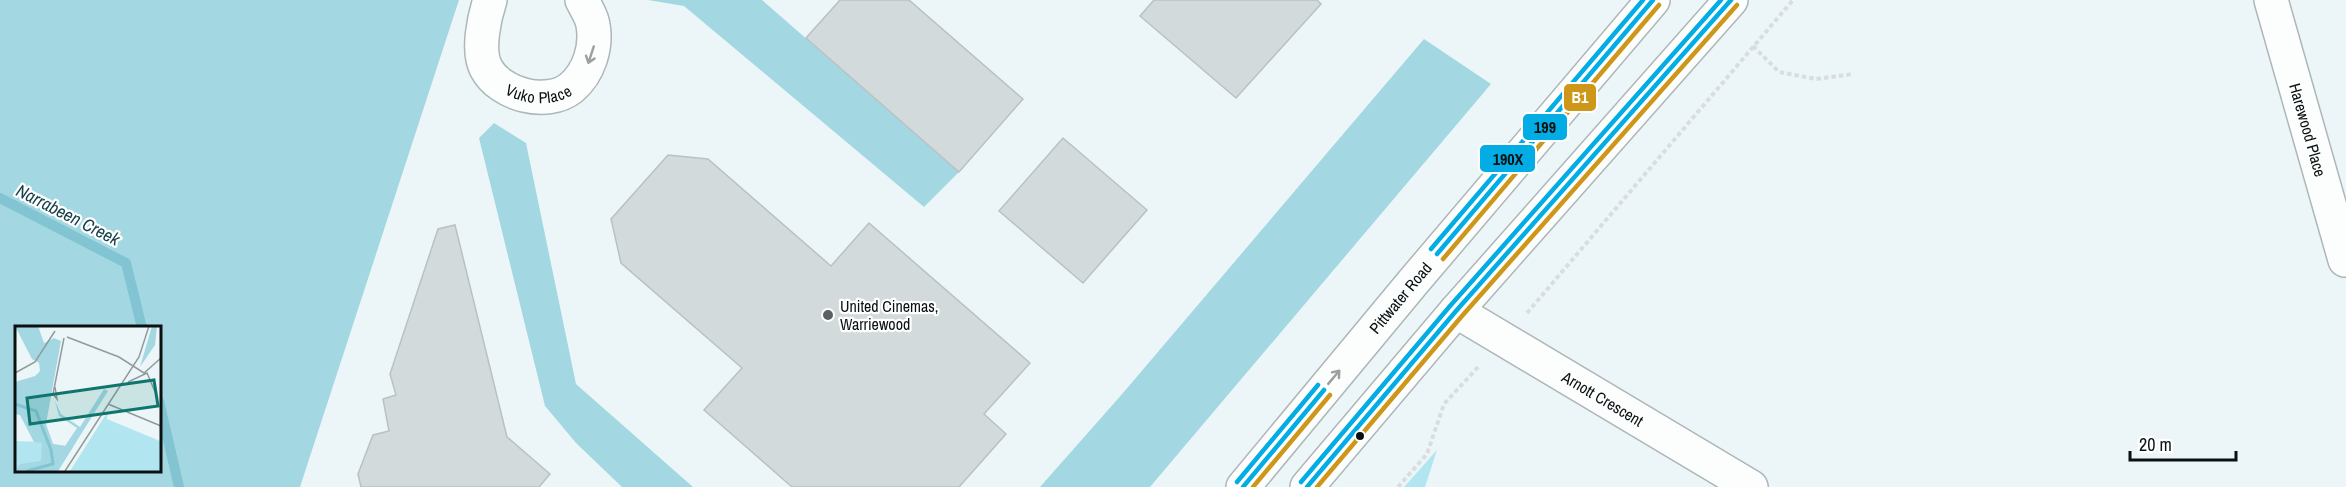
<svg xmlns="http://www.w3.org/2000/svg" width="2346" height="487" viewBox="0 0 2346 487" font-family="'Archivo Narrow',sans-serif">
<rect width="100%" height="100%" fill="#ecf6f8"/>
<polygon fill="#b1e6f1" points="1437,450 1425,487 1404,487"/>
<g fill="#a3d8e3" fill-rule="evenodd">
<path d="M 0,0 L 459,0 L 300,487 L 0,487 ZM 16,328 L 159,328 L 159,470 L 16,470 Z"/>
<polygon points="648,0 762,0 959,172 924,207 684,6"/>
<polygon points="1424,39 1491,84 1150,487 1040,487 1123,393"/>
<polygon points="494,123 526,143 576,384 693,487 622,487 576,443 545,406 479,138"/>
</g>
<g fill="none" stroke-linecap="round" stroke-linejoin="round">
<g stroke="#82c4d1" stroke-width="10">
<polyline points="0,198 126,263 142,328"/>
<polyline points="159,401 179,487"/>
</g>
</g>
<g fill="#d2dadc" stroke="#b9c1c3" stroke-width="1.5">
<polygon points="840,0 909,0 1023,99 959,172 806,38"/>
<polygon points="1154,0 1317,0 1321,4 1236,98 1140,16"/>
<polygon points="1063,138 1147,210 1083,283 999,211"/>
<polygon points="668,155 708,159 831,266 869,223 1030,363 984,414 1006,434 959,487 792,487 704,410 742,368 621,263 611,219"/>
<polygon points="455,225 507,437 550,474 539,487 361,487 358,474 373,435 389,431 383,399 396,395 390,374 438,229"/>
</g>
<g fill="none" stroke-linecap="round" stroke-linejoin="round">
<g stroke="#aeb6b8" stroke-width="36">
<g id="minor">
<path id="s1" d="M 490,0 C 484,18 477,51 486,68 C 500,95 547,107 571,88 C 589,73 597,47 593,25 C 592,17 586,8 582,0"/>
<path id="s2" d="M 2271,0 L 2345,260"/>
<path id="s3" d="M 1456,311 L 1751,487"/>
</g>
</g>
<g stroke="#aeb6b8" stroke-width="36">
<g id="highway">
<path id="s4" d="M 1243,487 L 1414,281 L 1653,0"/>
<polyline points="1307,487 1456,311 1731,0"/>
</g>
</g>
<g stroke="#daddde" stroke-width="4" stroke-dasharray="4.5 3" stroke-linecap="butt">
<polyline points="1753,46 1779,72 1816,79 1853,74"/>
<polyline points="1527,313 1793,0"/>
<polyline points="1398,487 1427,454 1444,404 1480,365"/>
</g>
<use href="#minor" stroke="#fcfefe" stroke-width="33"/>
<use href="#highway" stroke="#fcfefe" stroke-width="33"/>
<g stroke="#fff" stroke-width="9">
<g id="bus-1">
<polyline points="1437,254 1653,0"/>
<polyline points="1243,487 1324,390"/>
<polyline points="1307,487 1456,311 1731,0"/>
</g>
</g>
<g stroke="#fff" stroke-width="9">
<g id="bus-2">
<polyline points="1443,259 1659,5"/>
<polyline points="1253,487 1330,395"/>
<polyline points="1317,487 1462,316 1737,5"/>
</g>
</g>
<g stroke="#fff" stroke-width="9">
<g id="bus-3">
<polyline points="1431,249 1643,0"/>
<polyline points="1237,482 1318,385"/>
<polyline points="1301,482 1450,306 1721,0"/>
</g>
</g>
<use href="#bus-1" stroke="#01ade4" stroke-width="4.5"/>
<use href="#bus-2" stroke="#ce971a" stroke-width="4.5"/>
<use href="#bus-3" stroke="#01ade4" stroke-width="4.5"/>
</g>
<defs><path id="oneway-shaft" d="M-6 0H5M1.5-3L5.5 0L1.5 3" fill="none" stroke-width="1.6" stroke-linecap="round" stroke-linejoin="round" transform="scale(1.5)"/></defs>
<g stroke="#9c9fa0">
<use href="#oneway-shaft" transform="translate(591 55) rotate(108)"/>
<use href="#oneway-shaft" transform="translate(1334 377) rotate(-50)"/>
</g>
<circle fill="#5a6163" stroke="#fff" stroke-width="2" cx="828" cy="315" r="6"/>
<circle fill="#0b1113" stroke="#fff" stroke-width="2" cx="1360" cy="436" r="5"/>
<g text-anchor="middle" stroke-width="4.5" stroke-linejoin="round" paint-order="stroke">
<g font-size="16" fill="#0b1113" stroke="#fff">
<text dy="6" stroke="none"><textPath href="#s1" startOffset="132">Vuko Place</textPath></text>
<text dy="6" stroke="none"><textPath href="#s2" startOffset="135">Harewood Place</textPath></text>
<text dy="6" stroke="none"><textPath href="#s4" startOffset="246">Pittwater Road</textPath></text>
<text dy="6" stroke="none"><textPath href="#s3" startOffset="171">Arnott Crescent</textPath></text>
</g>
<g font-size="16" fill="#0b1113" stroke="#fff" text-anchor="start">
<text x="840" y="312">United Cinemas,<tspan x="840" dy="18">Warriewood</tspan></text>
</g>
<g font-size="18" font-style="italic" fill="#153f47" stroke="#fff">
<text transform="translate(68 215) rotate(27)" y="6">Narrabeen Creek</text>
</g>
</g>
<g transform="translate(15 326)">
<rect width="146" height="146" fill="#ecf6f8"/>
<path d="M 93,85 L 92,93 L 145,115 L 145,145 L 55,145 ZM 30,98 L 38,118 L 58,121 L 43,145 L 0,145 L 0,115 L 27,116 Z" fill="#b1e6f1"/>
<path d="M 0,0 L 23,0 L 29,17 L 39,12 L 46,15 L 31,98 L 38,118 L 50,120 L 62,102 L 44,90 L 40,75 L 46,88 L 65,101 L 89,63 L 93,65 L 43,145 L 0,145 L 5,138 L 26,135 L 27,117 L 19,116 L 5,89 L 0,88 L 0,56 L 20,50 L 25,45 L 24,37 L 17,33 ZM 137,0 L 142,0 L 140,19 L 125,41 Z" fill="#a3d8e3"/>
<path fill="none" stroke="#82c4d1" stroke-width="3" d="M 0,78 L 21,85 L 36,124 L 38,138 L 12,145"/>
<path fill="none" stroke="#929a9c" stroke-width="1.5" d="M 52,11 L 104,31 L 129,47 L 146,32M 0,47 L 20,36 L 40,5M 113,56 L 132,47 L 141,68M 40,61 L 42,73 L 38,68 L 49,12M 93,78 L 146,100M 50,145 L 124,31 L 134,0"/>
<path fill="#0f766e" fill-opacity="0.15" stroke="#0f766e" stroke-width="3" d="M 139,54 L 143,80 L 15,98 L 12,72 Z"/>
<rect width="146" height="146" fill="none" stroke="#0b1113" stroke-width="3"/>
</g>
<g stroke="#fff" stroke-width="2">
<rect x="1563" y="83" width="34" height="29" rx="6" fill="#ce971a"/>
<rect x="1522" y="113" width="46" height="28" rx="6" fill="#01ade4"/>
<rect x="1479" y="144" width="57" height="29" rx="6" fill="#01ade4"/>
</g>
<g font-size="16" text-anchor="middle" font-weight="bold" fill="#fff">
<text x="1580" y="103">B1</text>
</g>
<g font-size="16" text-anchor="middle" font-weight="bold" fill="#111">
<text x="1545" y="133">199</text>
<text x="1508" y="165">190X</text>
</g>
<path d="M2130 451v9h106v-9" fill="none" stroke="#0b1113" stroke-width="3"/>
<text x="2139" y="451" font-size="18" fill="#0b1113" stroke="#ffffff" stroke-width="4.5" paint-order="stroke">20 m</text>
</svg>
